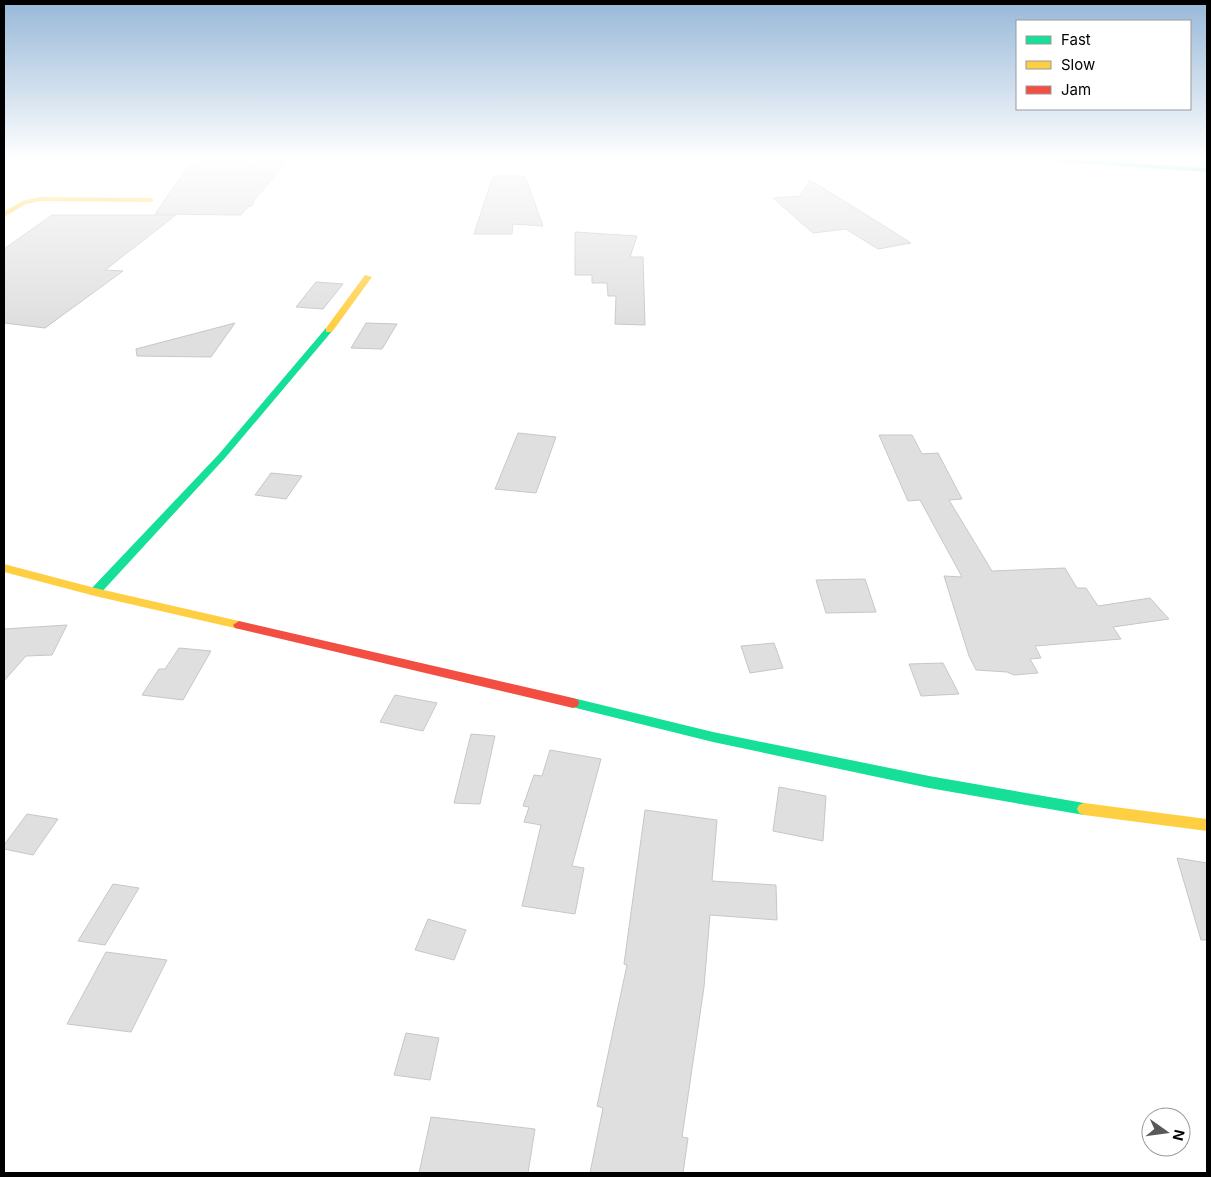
<svg xmlns="http://www.w3.org/2000/svg" width="1211" height="1177" viewBox="0 0 1211 1177" font-family="Inter,sans-serif">
<rect width="100%" height="100%" fill="#fff"/>
<g fill="#dfdfdf" stroke="#c7c7c7">
<polygon points="202,159 290,159 254,200 252,206 249,206 241,215 155,214 190,164 199,164"/>
<polygon points="493,176 525,176 543,226 513,224 512,234 474,234"/>
<polygon points="810,180 881,224 911,243 878,249 846,229 813,233 773,198 800,196"/>
<polygon points="52,215 176,215 105,270 123,271 45,328 4,323 4,249"/>
<polygon points="575,232 637,236 630,257 643,257 645,325 615,324 616,296 608,296 607,283 592,283 592,275 575,275"/>
<polygon points="316,282 343,284 323,309 296,307"/>
<polygon points="235,323 211,357 137,356 136,349"/>
<polygon points="366,323 397,324 382,349 351,348"/>
<polygon points="518,433 556,437 536,493 495,489"/>
<polygon points="879,435 912,435 922,454 938,453 962,499 949,500 992,571 1065,568 1077,588 1086,588 1098,606 1150,598 1169,619 1113,627 1121,639 1035,646 1041,658 1030,659 1038,673 1014,675 1007,672 976,670 969,656 944,576 962,577 920,500 908,501"/>
<polygon points="271,473 302,476 286,499 255,495"/>
<polygon points="865,579 876,612 826,613 816,580"/>
<polygon points="67,625 52,655 26,656 4,681 4,629"/>
<polygon points="774,643 783,668 750,673 741,646"/>
<polygon points="179,648 211,651 183,700 142,695 159,669 165,669"/>
<polygon points="943,663 959,694 921,696 909,664"/>
<polygon points="395,695 437,703 423,731 380,722"/>
<polygon points="471,734 495,736 480,804 454,803"/>
<polygon points="550,750 601,759 572,866 584,868 575,914 522,906 541,825 524,822 529,807 523,806 534,775 542,776"/>
<polygon points="779,787 826,796 823,841 773,831"/>
<polygon points="645,810 717,820 712,881 776,885 777,920 710,915 704,987 682,1137 688,1138 683,1173 590,1173 603,1108 597,1106 627,965 624,964"/>
<polygon points="27,814 58,819 33,855 4,849 4,845"/>
<polygon points="1177,858 1207,863 1207,940 1201,940"/>
<polygon points="113,884 139,888 105,945 78,941"/>
<polygon points="428,919 466,930 454,960 415,950"/>
<polygon points="106,952 167,960 131,1032 67,1024"/>
<polygon points="406,1033 439,1038 430,1080 394,1075"/>
<polygon points="431,1117 535,1129 528,1173 419,1173"/>
</g>
<g fill="none" stroke-linecap="round" stroke-linejoin="round">
<g fill="#16e098" fill-rule="evenodd">
<polygon points="1043,159 1070,159 1207,168 1207,172 1046,161"/>
<polygon points="326,328 333,330 225,458 99,595 91,595 89,592 91,589 219,454"/>
<polygon points="573,698 713,732 929,776 1084,803 1089,805 1091,809 1089,813 1084,815 929,788 713,742 568,706 567,703 568,700"/>
</g>
<g fill="#ffcf43" fill-rule="evenodd">
<polygon points="40,197 151,198 154,200 151,202 40,201 26,204 4,217 4,212 22,201"/>
<polygon points="365,275 372,277 332,332 326,332 326,328"/>
<polygon points="4,564 95,588 239,621 245,625 239,629 95,596 4,572"/>
<polygon points="1084,803 1207,819 1207,831 1084,815 1079,813 1077,809 1079,805"/>
</g>
<polygon fill="#f24e42" fill-rule="evenodd" points="239,621 573,698 578,700 579,703 578,706 573,708 235,628 233,625"/>
</g>
<linearGradient id="sky" x2="0" y2="1"><stop stop-color="#97b8d8"/><stop offset="0.49" stop-color="#fff"/><stop offset="1" stop-color="#fff" stop-opacity="0"/></linearGradient>
<rect width="1211" height="324" fill="url(#sky)"/>
<rect width="1211" height="1177" fill="none" stroke="#000000" stroke-width="10"/>
<rect x="1016" y="20" width="175" height="90" fill="#ffffff" stroke="#999999"/>
<rect x="1026" y="36" width="25" height="8" fill="#16e098" stroke="#999999"/>
<text x="1061" y="45" font-size="15" fill="#000000">Fast</text>
<rect x="1026" y="61" width="25" height="8" fill="#ffcf43" stroke="#999999"/>
<text x="1061" y="70" font-size="15" fill="#000000">Slow</text>
<rect x="1026" y="86" width="25" height="8" fill="#f24e42" stroke="#999999"/>
<text x="1061" y="95" font-size="15" fill="#000000">Jam</text>
<g transform="translate(1166 1132) rotate(104)"><circle r="24" fill="#ffffff" stroke="#999999"/>
<path d="M0-4L9 19L0 12L-9 19Z" fill="#595959"/>
<text y="-8" font-size="14" font-weight="bold" text-anchor="middle" fill="#000000">N</text>
</g>
</svg>
